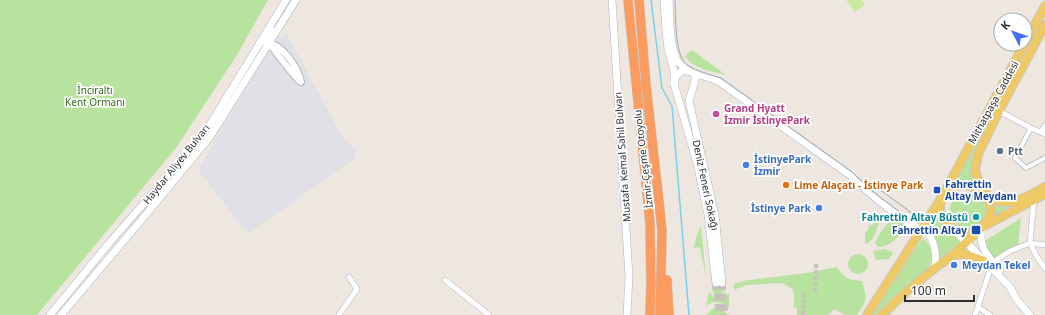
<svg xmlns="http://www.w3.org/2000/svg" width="1045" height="315" viewBox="0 0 1045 315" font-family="'Noto Sans',sans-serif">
<rect width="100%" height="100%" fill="#eee7e0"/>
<polygon fill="#e2e0e7" points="286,32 344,140 357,150 353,152 357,157 248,234 198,170 277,35 282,38"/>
<g fill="#b8e39e">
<polygon points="0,0 268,0 237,55 176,148 37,315 0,315"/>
<polygon points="1045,9 1045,16 984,131 974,153 971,168 974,185 953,184"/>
<path d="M 692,50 L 726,75 C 712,71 693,69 685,56 Z"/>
<circle cx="968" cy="210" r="18"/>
<polygon points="993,202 1007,205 1009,209 994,217"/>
<path d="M 883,213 L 886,214 C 874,222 880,239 865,244 L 865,233 L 869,228 L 869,225 L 873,225 C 874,218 876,216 883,213 Z"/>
<path d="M 938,214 L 960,242 L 939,260 C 939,247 936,239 928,230 Z"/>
<polygon points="1021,218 1018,245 993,261 983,242"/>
<path d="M 895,220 C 916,223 892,248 878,247 L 875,243 C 879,234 885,223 895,220 Z"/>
<polygon points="701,226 706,278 700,247 694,248 696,237"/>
<path d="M 922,239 C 932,241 933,259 929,268 C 926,274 907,285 900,291 C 892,298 884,307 876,315 L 871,315 Z"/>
<polygon points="720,244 726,286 725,291 719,295 714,293 712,290 710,254"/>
<polygon points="884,249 892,252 893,254 889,259 876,260 873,251"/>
<circle cx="858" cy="264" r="10"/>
<path d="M 837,267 C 845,279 848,280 862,281 C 867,299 868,299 857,315 L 845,315 L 834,309 L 828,315 L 797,315 L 797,307 L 794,308 L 794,295 L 793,290 L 788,286 L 781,283 L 746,285 L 734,290 L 734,284 L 749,280 L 807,273 Z"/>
<path d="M 709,292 L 715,299 C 722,300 725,299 729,293 L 729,307 C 721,302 714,300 706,306 Z"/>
<path d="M 713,308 C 719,307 724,309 727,315 L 706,315 Z"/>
</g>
<polygon fill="#cbe99b" points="846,0 862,0 865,5 855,12"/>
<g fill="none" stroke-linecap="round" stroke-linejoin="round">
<polyline stroke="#77d2ec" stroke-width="1.5" points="651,0 662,88 672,106 689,315"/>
<g stroke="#c7c2bc" stroke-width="4" stroke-dasharray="4 2" stroke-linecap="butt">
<polyline points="815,292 816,263"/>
<polyline points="803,315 804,292"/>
</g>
<g stroke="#c7c2bc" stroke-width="7" stroke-dasharray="7 3.5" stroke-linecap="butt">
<polyline points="716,283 719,315"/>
<polyline points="722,283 725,315"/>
</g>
<g stroke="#b0b3bd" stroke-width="5.5">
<polyline id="pedestrian" points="1031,128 1015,158 1026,168 1045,158"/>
</g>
<g stroke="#b0b3bd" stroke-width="6">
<g id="minor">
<polyline points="999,111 1031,128 1045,134"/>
<polyline points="1041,132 1045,126"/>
<polyline points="1034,200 1030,243 1037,257 1045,268"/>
<polyline points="993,262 1010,251 1030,243 1045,245"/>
<polyline points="445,280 489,315"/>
<polyline points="978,307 990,315"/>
<polyline points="339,315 357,289 349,277"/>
<polyline points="975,315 991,267"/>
</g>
</g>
<g stroke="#b0b3bd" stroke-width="8">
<path id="tertiary" d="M 265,43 C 281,41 298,68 301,82 C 297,80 273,49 270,44 C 267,39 269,33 271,28"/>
</g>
<g stroke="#b0b3bd" stroke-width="8">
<g id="secondary">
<polyline points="612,0 629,277 627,315"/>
<polyline points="664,0 666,32 668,49 674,71 674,84 697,163 708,215 716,283"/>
<path d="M 669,0 C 670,17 669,45 677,60 C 681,68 692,69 696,77 L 689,101 L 715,215 L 722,283"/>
<path d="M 674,84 L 676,76 L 683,70 L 692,72 L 718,81 L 851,176 C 869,193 889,211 911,224 C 917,228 924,229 929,235 C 936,245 936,256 935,268"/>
<path d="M 982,227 C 978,248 987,255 1000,270"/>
<polyline points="953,229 1010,287 1017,300 1030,315"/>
<polyline points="50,315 110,242 162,183 211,123 286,0"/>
<polyline points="61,315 143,218 210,137 296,0"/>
</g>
</g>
<g stroke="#c8c8c8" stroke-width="10">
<g id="primary">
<path d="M 966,185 C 1023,200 967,266 940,212 C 939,194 949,186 966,185 Z"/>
<polyline points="983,192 976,174 975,170 978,154 999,111 1045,25"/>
<path d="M 986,194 C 991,197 997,202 1003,202 C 1018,203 1032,194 1045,187"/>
<polyline points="953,255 965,254 984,261"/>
<polyline points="867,315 942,197 1045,6"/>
<polyline points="882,315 907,291 935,268 953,255 982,227 1045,194"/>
</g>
</g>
<g stroke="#c8c8c8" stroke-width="10">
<g id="motorway">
<polyline points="628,0 650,224 651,285 650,315"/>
<polyline points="639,0 646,85 660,211 662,231 660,315"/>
<polyline points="667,280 669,315"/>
</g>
</g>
<use href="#pedestrian" stroke="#fff" stroke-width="4"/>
<use href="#minor" stroke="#fff" stroke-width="5"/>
<use href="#tertiary" stroke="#fff" stroke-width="6"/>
<use href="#secondary" stroke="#fff" stroke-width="7"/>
<use href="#primary" stroke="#eec965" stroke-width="8"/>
<use href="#motorway" stroke="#fa9c5f" stroke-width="9"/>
<g stroke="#a2a6b7" stroke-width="1">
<path d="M 675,0 C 676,17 674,56 688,66 C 698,72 710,75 721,78 L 852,172 L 869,189 L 909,219"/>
<polyline points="879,189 913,214"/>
</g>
</g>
<circle fill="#d1479c" stroke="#fff" stroke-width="1.5" cx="716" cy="114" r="4"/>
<circle fill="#5c6f8a" stroke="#fff" stroke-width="1.5" cx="1000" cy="151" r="4"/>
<g fill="#3f7fe0" stroke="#fff" stroke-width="1.5">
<circle cx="746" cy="165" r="4"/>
<circle cx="819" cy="208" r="4"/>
<circle cx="954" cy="265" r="4"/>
</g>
<circle fill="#e8710a" stroke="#fff" stroke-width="1.5" cx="786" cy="185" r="4"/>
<g fill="#1a4fb4" stroke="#fff" stroke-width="1.5">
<rect x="933" y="186" width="8" height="8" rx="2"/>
<rect x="971" y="225" width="10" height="10" rx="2"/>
</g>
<circle fill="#0f9aa8" stroke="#fff" stroke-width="1.5" cx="976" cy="217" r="4"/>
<g text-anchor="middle" stroke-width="3.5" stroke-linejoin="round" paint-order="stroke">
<g font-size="10" fill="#306a1d" stroke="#fff">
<text x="95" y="94">İnciraltı<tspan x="95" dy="12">Kent Ormanı</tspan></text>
</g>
<g font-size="10" fill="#2d2d2d" stroke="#fff">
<text transform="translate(993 102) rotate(-61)" y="4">Mithatpaşa Caddesi</text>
<text transform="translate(622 157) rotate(-94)" y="4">Mustafa Kemal Sahil Bulvarı</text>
<text transform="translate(643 159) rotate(-97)" y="4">İzmir-Çeşme Otoyolu</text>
<text transform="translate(176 164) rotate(-51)" y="4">Haydar Aliyev Bulvarı</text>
<text transform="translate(706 185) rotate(78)" y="4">Deniz Feneri Sokağı</text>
</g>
<g font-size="10" font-weight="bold" fill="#b23c85" stroke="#fff" text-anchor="start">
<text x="724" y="112">Grand Hyatt<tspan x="724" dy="12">İzmir İstinyePark</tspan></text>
</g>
<g font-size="10" font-weight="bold" fill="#4e5e75" stroke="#fff" text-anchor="start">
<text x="1008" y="155">Ptt</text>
</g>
<g font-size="10" font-weight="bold" fill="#366cbe" stroke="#fff" text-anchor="start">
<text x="754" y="163">İstinyePark<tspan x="754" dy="12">İzmir</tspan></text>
<text x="811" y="212" text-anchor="end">İstinye Park</text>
<text x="962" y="269">Meydan Tekel</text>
</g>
<g font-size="10" font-weight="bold" fill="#164399" stroke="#fff" text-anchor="start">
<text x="945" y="188">Fahrettin<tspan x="945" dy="12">Altay Meydanı</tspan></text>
<text x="967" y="234" text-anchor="end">Fahrettin Altay</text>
</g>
<g font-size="10" font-weight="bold" fill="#c56008" stroke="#fff" text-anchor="start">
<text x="794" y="189">Lime Alaçatı - İstinye Park</text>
</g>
<g font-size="10" font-weight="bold" fill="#0d838f" stroke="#fff" text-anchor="end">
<text x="968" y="221">Fahrettin Altay Büstü</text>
</g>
</g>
<g transform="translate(1013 32) rotate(311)"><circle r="19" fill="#ffffff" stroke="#ababab"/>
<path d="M0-3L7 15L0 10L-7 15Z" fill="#456df6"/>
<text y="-6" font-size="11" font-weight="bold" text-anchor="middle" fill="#2d2d2d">K</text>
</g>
<path d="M905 295v6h69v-6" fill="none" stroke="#2d2d2d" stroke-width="2"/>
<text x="911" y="295" font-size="12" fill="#2d2d2d" stroke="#ffffff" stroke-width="3" paint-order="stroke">100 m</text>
</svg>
